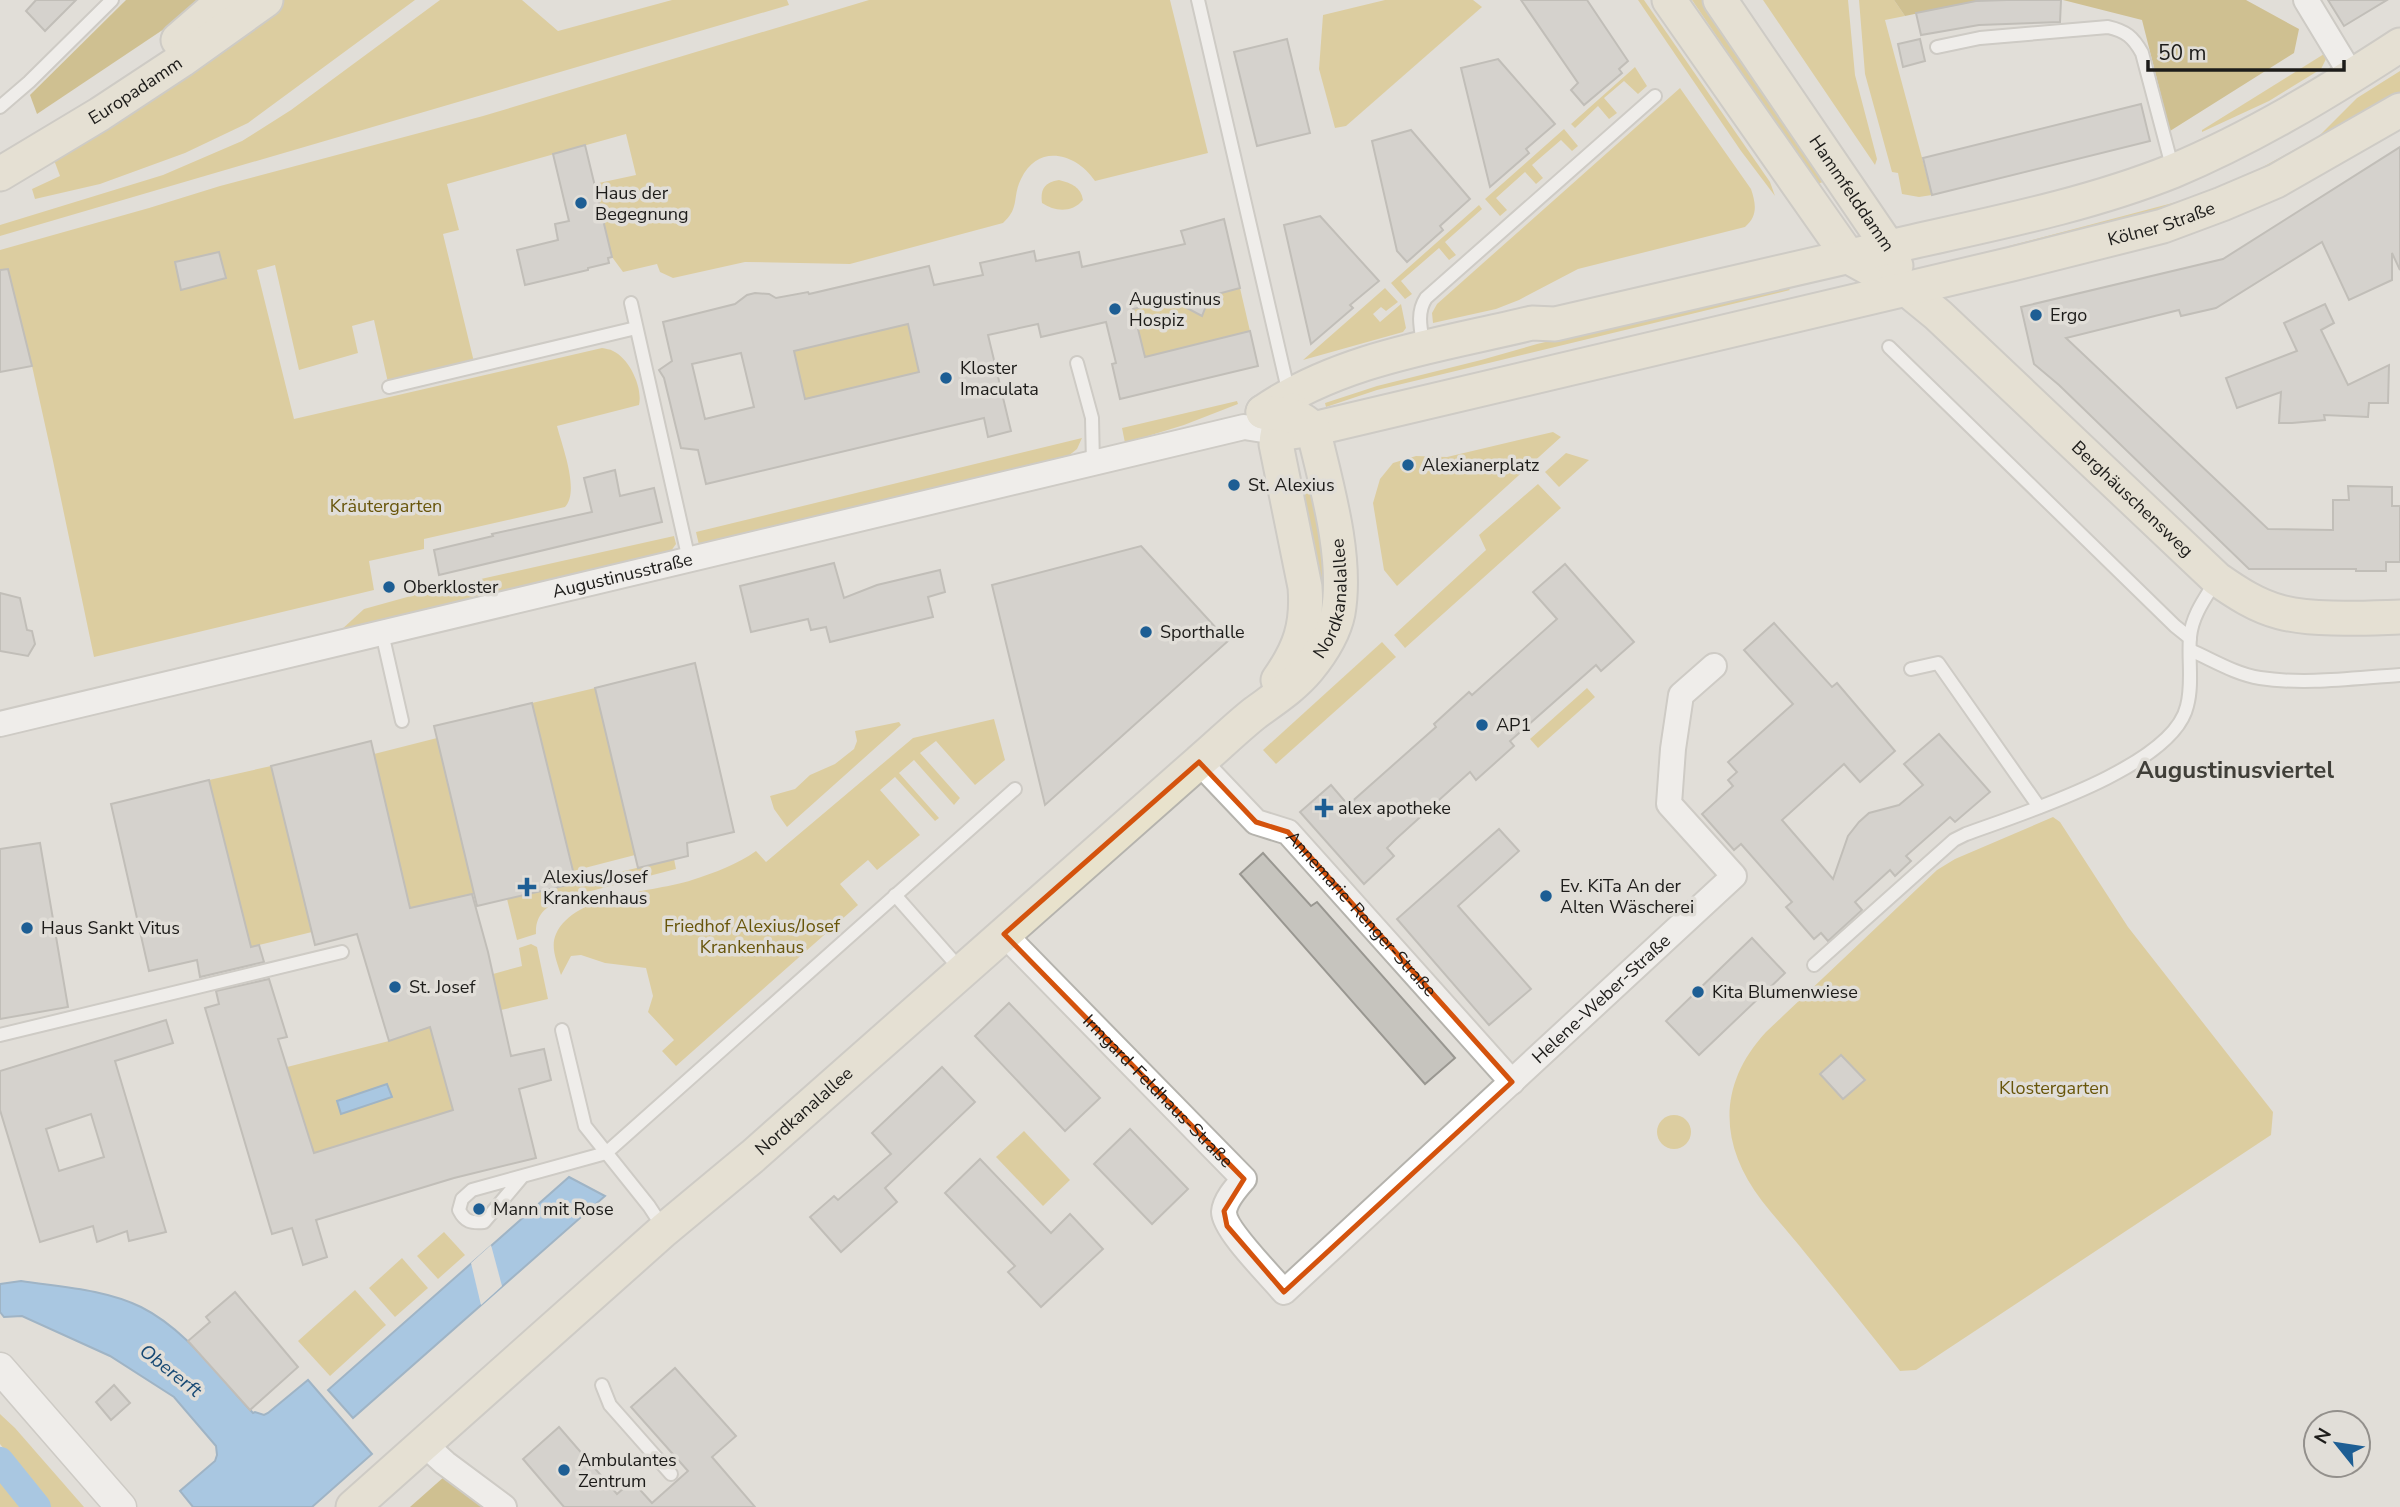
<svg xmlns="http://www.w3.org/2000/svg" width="2400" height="1507" viewBox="0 0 2400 1507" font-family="'Nunito Sans',sans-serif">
<rect width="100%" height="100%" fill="#e1ded8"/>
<g fill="#d6b95c" fill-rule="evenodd">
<polygon points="280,0 415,0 248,123 185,153 100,184 35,199 32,189 60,176 54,160"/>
<polygon points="440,0 522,0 558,31 672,0 787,0 789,5 0,236 0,225 163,175 242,141 291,110"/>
<path d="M 869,0 L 1170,0 L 1208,153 L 1095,181 C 1076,153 1038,143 1021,179 C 1012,197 1020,208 1003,223 L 850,264 L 745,262 L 673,278 L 660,272 L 657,264 L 623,272 L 612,257 L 594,184 L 636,175 L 626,134 L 447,184 L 459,230 L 443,234 L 475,366 L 389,387 L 374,320 L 352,326 L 358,353 L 299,370 L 275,265 L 257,270 L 294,419 L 602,348 C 606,349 610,349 613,351 C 630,359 643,388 639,405 L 557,426 C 562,446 580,491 565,507 L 424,539 L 424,549 L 369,561 L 374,590 L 94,657 L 53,461 L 32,366 L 0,310 L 0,250 L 149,208 L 220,186 L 483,116 Z"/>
<polygon points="1385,0 1473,0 1482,7 1346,126 1335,128 1319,69 1323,15"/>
<polygon points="1638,0 1644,0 1770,182 1775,196 1741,151"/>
<polygon points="1692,0 1702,0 1826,181 1817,184"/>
<polygon points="1763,0 1848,0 1855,75 1877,159 1875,165"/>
<polygon points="1859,0 1894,0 1905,16 1885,20 1932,195 1919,197 1902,194 1898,173 1892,172 1865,74"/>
<polygon points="2324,54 2327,57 2321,69 2269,101 2202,132 2202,130"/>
<polygon points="1635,67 1647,86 1638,94 1624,81 1604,98 1617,113 1609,119 1598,106 1575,128 1571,124"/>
<polygon points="2400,71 2400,96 2306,152 2180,206 2012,250 2009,246 2184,200 2248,175 2318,137 2357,98"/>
<path d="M 1680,88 L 1751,189 C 1756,204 1758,216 1745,227 L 1578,269 L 1519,300 L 1496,309 L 1433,323 L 1432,313 L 1437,304 Z"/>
<polygon points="1564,129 1578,146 1572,151 1561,140 1532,165 1543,178 1536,184 1525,172 1496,198 1507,210 1500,216 1485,199"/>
<path d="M 1059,180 C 1071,183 1081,187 1083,200 C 1072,213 1055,212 1042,203 C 1040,189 1045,182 1059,180 Z"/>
<polygon points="1479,205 1482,209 1445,242 1456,255 1449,260 1439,248 1401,281 1412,294 1405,299 1391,283"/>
<polygon points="1785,285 1790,290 1377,390 1326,407 1325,403 1377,386 1481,360 1537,344"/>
<polygon points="1240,288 1250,331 1145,357 1133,309 1179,298 1180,305 1188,309 1207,302 1210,296"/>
<polygon points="1385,288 1398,302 1386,311 1381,307 1373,314 1380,322 1401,304 1406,328 1403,332 1303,360"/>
<polygon points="908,324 919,372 805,399 794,351"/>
<polygon points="1237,401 1238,404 1184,425 1125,443 1122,428"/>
<polygon points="1553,432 1561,437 1397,586 1384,570 1373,503 1380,479 1393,463 1416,456 1447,457"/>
<polygon points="1082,438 1077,449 1067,457 699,545 696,532"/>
<polygon points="1566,453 1589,460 1559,487 1545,472"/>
<polygon points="1538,484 1561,508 1405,648 1394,635 1486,550 1479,535"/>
<polygon points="1310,488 1323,542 1325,604 1318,603 1295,491"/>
<polygon points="674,536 676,544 671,551 341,630 364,609 436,589"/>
<polygon points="1382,642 1396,657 1276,764 1263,750"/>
<polygon points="595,688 635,855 573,871 532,703"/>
<polygon points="1587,688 1595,697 1538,748 1530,739"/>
<path d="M 994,719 L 1005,760 L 975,785 L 936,741 L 920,753 L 960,798 L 954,805 L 914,760 L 899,773 L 939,818 L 935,821 L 895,777 L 880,790 L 920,835 L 877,870 L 868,860 L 840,884 L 858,905 L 676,1066 L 662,1051 L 674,1040 L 648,1012 L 653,996 L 646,968 L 605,963 L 581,955 L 571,956 L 561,975 C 557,962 550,947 556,934 C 576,892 654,893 692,880 C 714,873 738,864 756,851 L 766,862 L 913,738 Z"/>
<polygon points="899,722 901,725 787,827 774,809 770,796 795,789 810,775 835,764 854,749 857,741 855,731"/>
<polygon points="437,738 474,893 410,908 374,754"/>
<polygon points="271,766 312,932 251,947 209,780"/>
<path d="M 2053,817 L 2060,822 L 2128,927 L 2273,1112 L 2271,1135 L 1916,1370 L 1900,1371 C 1869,1332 1838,1293 1806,1254 C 1792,1236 1776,1219 1762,1201 C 1719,1145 1717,1085 1766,1032 L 1937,870 L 1955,859 Z"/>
<path d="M 674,859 L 676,869 L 564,898 C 547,906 535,914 536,934 L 517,940 L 507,899 Z"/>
<polygon points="531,944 537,947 548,999 501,1010 493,974 522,966 519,948"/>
<path d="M 430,1027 L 453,1110 L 293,1159 L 308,1133 L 287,1067 L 389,1041 ZM 387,1084 L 391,1097 L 341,1113 L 338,1100 Z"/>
<circle cx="1674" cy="1132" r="17"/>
<polygon points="1024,1131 1070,1180 1043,1206 996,1157"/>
<polygon points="444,1232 465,1255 438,1279 417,1256"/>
<polygon points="402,1258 428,1288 395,1317 369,1288"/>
<polygon points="355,1290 386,1325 330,1376 298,1341"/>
<polygon points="0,1414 15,1428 84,1507 50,1507 0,1444"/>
<polygon points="0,1478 23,1507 0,1507"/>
</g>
<g fill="#b89b3b">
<polygon points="126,0 202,0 167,27 37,114 30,95"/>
<polygon points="1894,0 2007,0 1976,1 1905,16"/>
<polygon points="2063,0 2246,0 2299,29 2294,53 2170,131 2142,20"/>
<polygon points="445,1476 486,1507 410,1507"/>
</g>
<g fill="#65abec" stroke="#4f80ad" stroke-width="2">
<polygon points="387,1084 392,1097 341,1114 337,1101"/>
<polygon points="569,1177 605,1196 353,1418 328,1390"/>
<path d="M 21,1281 C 60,1287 104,1289 141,1307 C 187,1330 218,1376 253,1413 L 255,1412 L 264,1415 L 268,1413 L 308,1380 L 372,1454 L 312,1507 L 193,1507 L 180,1491 L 215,1461 L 217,1455 L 216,1446 L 174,1397 L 110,1356 L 22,1316 L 4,1317 L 0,1312 L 0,1284 Z"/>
</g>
<polygon fill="#e1ded8" points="491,1245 502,1286 481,1305 471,1263"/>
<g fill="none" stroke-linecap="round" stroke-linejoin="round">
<polyline stroke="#65abec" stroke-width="28" points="0,1461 37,1507"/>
</g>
<g fill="#c6c4be" stroke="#999791" stroke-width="2" fill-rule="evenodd">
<polygon points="36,0 76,0 45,31 26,11"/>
<polygon points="1521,0 1587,0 1628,61 1619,69 1622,73 1584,105 1571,90 1578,83"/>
<polygon points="2007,0 2061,0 2060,22 1979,25 1921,35 1916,13 1976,1"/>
<polygon points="2328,0 2387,0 2344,26"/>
<polygon points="1287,39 1310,133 1257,146 1234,52"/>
<polygon points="1920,39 1925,61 1903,67 1898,44"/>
<polygon points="1498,59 1555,124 1526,149 1529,153 1490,187 1461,68"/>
<polygon points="2141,104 2150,141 1932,195 1923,158"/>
<polygon points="1411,130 1470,199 1440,226 1443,230 1407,262 1397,251 1372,141"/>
<polygon points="585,145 612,257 608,258 609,263 588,268 588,270 525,285 517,250 558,240 555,224 569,221 553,154"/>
<polygon points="2400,147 2400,270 2392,253 2392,280 2349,300 2322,242 2216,308 2181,316 2179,310 2066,338 2268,529 2333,530 2333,500 2349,500 2348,486 2392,487 2392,506 2400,506 2400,562 2386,562 2386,571 2356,571 2356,569 2249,569 2059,385 2034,364 2021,307 2223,259"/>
<polygon points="1320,216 1379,281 1350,305 1353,308 1311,344 1284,225"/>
<path d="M 1224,219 L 1240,288 L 1210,296 L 1202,316 L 1172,300 L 1133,309 L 1145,357 L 1250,331 L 1258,366 L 1120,399 L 1112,364 L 1116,363 L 1106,322 L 1041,337 L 1038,324 L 988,335 L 1011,431 L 988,437 L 984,418 L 706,484 L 698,450 L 681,448 L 664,378 L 659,370 L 672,361 L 663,322 L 735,304 L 747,295 L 755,293 L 769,294 L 776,298 L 808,292 L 809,294 L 929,266 L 934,285 L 983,275 L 980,263 L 1034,251 L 1036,261 L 1079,252 L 1082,267 L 1185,244 L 1181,231 ZM 908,324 L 919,372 L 805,399 L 794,351 ZM 741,353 L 754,407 L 705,419 L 692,364 Z"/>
<polygon points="219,252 226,278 181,290 175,262"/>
<polygon points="8,269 32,366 0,372 0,270"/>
<polygon points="2325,304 2334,323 2321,330 2348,385 2389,365 2388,403 2369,403 2368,417 2324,415 2325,420 2292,423 2279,423 2281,392 2237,408 2226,378 2297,351 2284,323"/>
<polygon points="615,470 620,496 654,488 662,522 439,575 434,550 493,536 492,534 592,512 584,478"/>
<polygon points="1141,546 1228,641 1045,805 992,585"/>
<polygon points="834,563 844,598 877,585 940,570 945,592 928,597 933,617 830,642 826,627 811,630 808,619 751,632 740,586"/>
<polygon points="1565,564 1634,642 1601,671 1596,665 1510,741 1514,746 1476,780 1470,772 1396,839 1387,848 1394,856 1364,884 1300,812 1331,785 1348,805 1436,727 1434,724 1469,692 1472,695 1557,619 1533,592"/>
<polygon points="0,593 20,598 27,630 32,631 35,644 28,656 0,651"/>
<polygon points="1774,623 1832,687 1837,683 1895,751 1860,782 1844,764 1782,820 1833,879 1848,836 1859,822 1869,813 1899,805 1923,785 1904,764 1939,734 1990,792 1955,822 1950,817 1906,856 1911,861 1895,876 1890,870 1855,902 1862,910 1828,941 1821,933 1814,939 1786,907 1792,902 1741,844 1734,850 1702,814 1733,786 1728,780 1737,772 1728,762 1793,704 1744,650"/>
<polygon points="695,663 734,832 687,843 688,856 638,868 595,688"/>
<polygon points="532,703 576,883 477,906 434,726"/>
<polygon points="371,741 410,908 472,894 488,952 511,1056 544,1049 551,1080 519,1089 536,1158 454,1178 316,1220 327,1257 303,1265 292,1228 272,1234 205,1008 219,1004 216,991 269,979 287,1037 278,1039 314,1153 453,1110 430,1027 389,1041 357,934 315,945 271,766"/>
<polygon points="209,780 251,947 259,945 264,962 200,977 197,960 149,971 111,804"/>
<polygon points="1499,829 1519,851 1458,906 1531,989 1489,1025 1397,919"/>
<polygon points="40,843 68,1007 0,1019 0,849"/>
<polygon points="1263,853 1311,906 1317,902 1455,1058 1425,1084 1240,874"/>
<polygon points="1752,938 1785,973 1699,1055 1666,1021"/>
<polygon points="1009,1003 1100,1098 1065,1131 975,1036"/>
<path d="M 166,1020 L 173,1043 L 115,1061 L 166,1232 L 129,1241 L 127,1231 L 97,1242 L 93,1226 L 40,1242 L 0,1110 L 0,1071 ZM 91,1114 L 104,1157 L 59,1171 L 46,1129 Z"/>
<polygon points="1841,1055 1865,1080 1843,1099 1820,1074"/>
<polygon points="942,1067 975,1102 885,1188 897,1202 841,1252 810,1217 834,1196 838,1200 891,1154 872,1133"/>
<polygon points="1130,1129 1188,1189 1152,1224 1094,1164"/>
<polygon points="980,1159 1051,1233 1070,1214 1103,1249 1041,1307 1008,1272 1015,1266 945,1193"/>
<polygon points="235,1292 298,1367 250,1410 188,1341 210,1322 206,1317"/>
<polygon points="675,1368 736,1436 712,1457 755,1507 564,1507 523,1459 559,1427 617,1494 632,1481 652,1503 688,1471 631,1407"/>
<polygon points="114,1385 130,1403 111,1420 96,1402"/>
</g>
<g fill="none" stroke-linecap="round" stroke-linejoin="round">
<g stroke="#b5b3ad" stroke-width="16">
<g id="service">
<polyline points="1198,0 1289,394"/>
<path d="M 1937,47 L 1980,38 L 2108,27 C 2126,31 2133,37 2142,53 L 2173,170"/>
<polyline points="0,107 29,82 112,0"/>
<polyline points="631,303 689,560"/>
<polyline points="1889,347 2175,626 2190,638"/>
<path d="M 1424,348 C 1421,330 1416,313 1426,298 L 1655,96"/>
<polyline points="1077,363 1092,418 1093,464"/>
<polyline points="389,387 636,328"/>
<polyline points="382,633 402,721"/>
<path d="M 2190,650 C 2213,660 2235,674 2260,678 C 2306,685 2354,678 2400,675"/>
<polyline points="1911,669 1938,663 2039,807"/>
<polyline points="895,895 962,971"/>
<path d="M 1814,965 L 1954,840 L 1966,834 C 2020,814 2173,767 2187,706 C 2193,684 2188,659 2190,637 C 2192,615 2206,597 2217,579"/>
<polyline points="562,1030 585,1126 649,1206 664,1229"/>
<polyline points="0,1035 342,952"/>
<path d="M 522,1177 L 484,1222 C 471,1223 465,1222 459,1210 L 462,1199 L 472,1190 L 606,1153 L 1015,789"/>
<polyline points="602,1385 610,1405 671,1474"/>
</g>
</g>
<g stroke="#b5b3ad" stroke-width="28">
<g id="minor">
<polyline points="2306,0 2352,76"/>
<path id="s1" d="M 0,724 L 1244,427 L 1276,432"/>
<path id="s2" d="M 1199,762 L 1256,822 L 1288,832 L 1512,1082"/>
<path id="s3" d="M 1004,934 L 1244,1179 C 1236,1188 1225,1200 1224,1212 C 1224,1230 1271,1276 1284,1292 L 1734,876 L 1669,804 L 1673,749 L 1681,695 L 1714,666"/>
<polyline points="424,1444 445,1463 504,1507"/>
</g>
</g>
<g stroke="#b5b3ad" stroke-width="33">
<polyline id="tertiary" points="0,1368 121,1507"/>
</g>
<g stroke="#b5b3ad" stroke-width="37">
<g id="secondary">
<path id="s4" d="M 1669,0 L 1849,257 L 1905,288 L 1938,315 L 2217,579 C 2237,593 2257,606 2280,612 C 2314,621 2365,618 2400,617"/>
<path id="s5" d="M 1720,0 L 1889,248 L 1896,266"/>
<polyline points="178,40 224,0"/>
<path id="s6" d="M 0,174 L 100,114 L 182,60 L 266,0"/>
<path d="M 1263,412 C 1341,358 1441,345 1532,323 L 1555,324 C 1672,297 1790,270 1907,243 C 1996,223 2088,205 2173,171 C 2252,138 2328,92 2400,45"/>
<path id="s7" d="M 1292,432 L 1313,429 L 2012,264 L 2163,226 L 2222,204 L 2276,181 L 2400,110"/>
<path d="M 1278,680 C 1300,649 1308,625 1305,587 L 1276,444 C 1277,429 1280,419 1293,410"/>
<path id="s8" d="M 353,1507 L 664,1230 L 753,1156 L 1199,762 C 1218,746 1236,728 1255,713 C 1274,699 1293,687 1308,669 C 1321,653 1334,633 1338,613 C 1348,557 1326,484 1313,429 C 1300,414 1282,414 1263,412"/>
</g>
</g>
<use href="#service" stroke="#fff" stroke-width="12"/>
<use href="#minor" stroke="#fff" stroke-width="24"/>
<use href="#tertiary" stroke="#fff" stroke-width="30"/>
<use href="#secondary" stroke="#e8e2cc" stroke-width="33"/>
</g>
<path d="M0 0H2400V1507H0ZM 1199,762 L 1256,822 L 1288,832 L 1512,1082 L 1284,1292 L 1227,1226 L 1224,1211 L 1244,1179 L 1004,934 Z" fill="#e1ded8" fill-opacity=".55" fill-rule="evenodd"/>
<path fill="none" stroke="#d4530d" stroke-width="5" stroke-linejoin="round" d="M 1199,762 L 1256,822 L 1288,832 L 1512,1082 L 1284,1292 L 1227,1226 L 1224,1211 L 1244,1179 L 1004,934 Z"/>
<g fill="#1d5e94" stroke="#e1ded8" stroke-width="2.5">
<circle cx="581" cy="203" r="7"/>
<circle cx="1115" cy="309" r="7"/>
<circle cx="2036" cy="315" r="7"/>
<circle cx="946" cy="378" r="7"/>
<circle cx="1408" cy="465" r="7"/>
<circle cx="1234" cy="485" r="7"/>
<circle cx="389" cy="587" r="7"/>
<circle cx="1146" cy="632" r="7"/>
<circle cx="1482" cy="725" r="7"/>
<path d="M1320.5 797.5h7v7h7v7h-7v7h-7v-7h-7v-7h7z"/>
<path d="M523.5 876.5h7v7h7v7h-7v7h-7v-7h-7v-7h7z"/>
<circle cx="1546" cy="896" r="7"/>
<circle cx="27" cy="928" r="7"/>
<circle cx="395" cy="987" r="7"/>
<circle cx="1698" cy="992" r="7"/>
<circle cx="479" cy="1209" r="7"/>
<circle cx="564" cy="1470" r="7"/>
</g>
<g text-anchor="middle" stroke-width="7" stroke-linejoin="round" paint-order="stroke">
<g font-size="18" fill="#1d1c1a" stroke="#e1ded8">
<text dy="6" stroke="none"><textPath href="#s6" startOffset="159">Europadamm</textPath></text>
<text dy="6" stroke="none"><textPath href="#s5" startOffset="234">Hammfelddamm</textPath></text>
<text dy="6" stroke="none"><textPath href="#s7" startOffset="894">Kölner Straße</textPath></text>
<text dy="6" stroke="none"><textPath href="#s4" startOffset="688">Berghäuschensweg</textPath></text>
<text dy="6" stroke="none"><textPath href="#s1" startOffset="640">Augustinusstraße</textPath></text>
<text dy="6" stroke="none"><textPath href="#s8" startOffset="1348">Nordkanalallee</textPath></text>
<text dy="6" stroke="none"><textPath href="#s2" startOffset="226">Annemarie-Renger-Straße</textPath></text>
<text dy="6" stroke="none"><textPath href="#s3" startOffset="915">Helene-Weber-Straße</textPath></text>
<text dy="6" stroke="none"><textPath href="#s3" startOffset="220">Irmgard-Feldhaus-Straße</textPath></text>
<text dy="6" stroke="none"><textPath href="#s8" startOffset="600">Nordkanalallee</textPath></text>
</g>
<g font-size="18" fill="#1d1c1a" stroke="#e1ded8" text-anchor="start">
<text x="595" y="199">Haus der<tspan x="595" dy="21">Begegnung</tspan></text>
<text x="1129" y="305">Augustinus<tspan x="1129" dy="21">Hospiz</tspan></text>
<text x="2050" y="321">Ergo</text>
<text x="960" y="374">Kloster<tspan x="960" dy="21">Imaculata</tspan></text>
<text x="1422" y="471">Alexianerplatz</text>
<text x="1248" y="491">St. Alexius</text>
<text x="403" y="593">Oberkloster</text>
<text x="1160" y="638">Sporthalle</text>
<text x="1496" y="731">AP1</text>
<text x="1338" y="814">alex apotheke</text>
<text x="543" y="883">Alexius/Josef<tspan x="543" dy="21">Krankenhaus</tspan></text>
<text x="1560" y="892">Ev. KiTa An der<tspan x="1560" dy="21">Alten Wäscherei</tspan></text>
<text x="41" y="934">Haus Sankt Vitus</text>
<text x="409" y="993">St. Josef</text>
<text x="1712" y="998">Kita Blumenwiese</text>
<text x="493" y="1215">Mann mit Rose</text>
<text x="578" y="1466">Ambulantes<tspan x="578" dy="21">Zentrum</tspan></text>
</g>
<g font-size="18" fill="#68550a" stroke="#e1ded8">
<text x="386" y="512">Kräutergarten</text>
<text x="752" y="932">Friedhof Alexius/Josef<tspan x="752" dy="21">Krankenhaus</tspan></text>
<text x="2054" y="1094">Klostergarten</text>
</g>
<g font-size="19" font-style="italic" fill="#174974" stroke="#e1ded8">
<text transform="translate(171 1370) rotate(38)" y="7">Obererft</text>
</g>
<g font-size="24" font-weight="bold" fill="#403f39" stroke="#e1ded8">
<text x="2235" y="778">Augustinusviertel</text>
</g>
</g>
<g transform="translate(2337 1444) rotate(300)"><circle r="33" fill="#e1ded8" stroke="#93908c" stroke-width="2"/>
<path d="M0-5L12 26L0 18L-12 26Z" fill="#1d5e94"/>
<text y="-10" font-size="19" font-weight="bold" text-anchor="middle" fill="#1d1c1a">N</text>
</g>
<path d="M2148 60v10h196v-10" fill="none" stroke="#1d1c1a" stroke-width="3.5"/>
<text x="2158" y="60" font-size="21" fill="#1d1c1a" stroke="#e1ded8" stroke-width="5" paint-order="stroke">50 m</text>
</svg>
